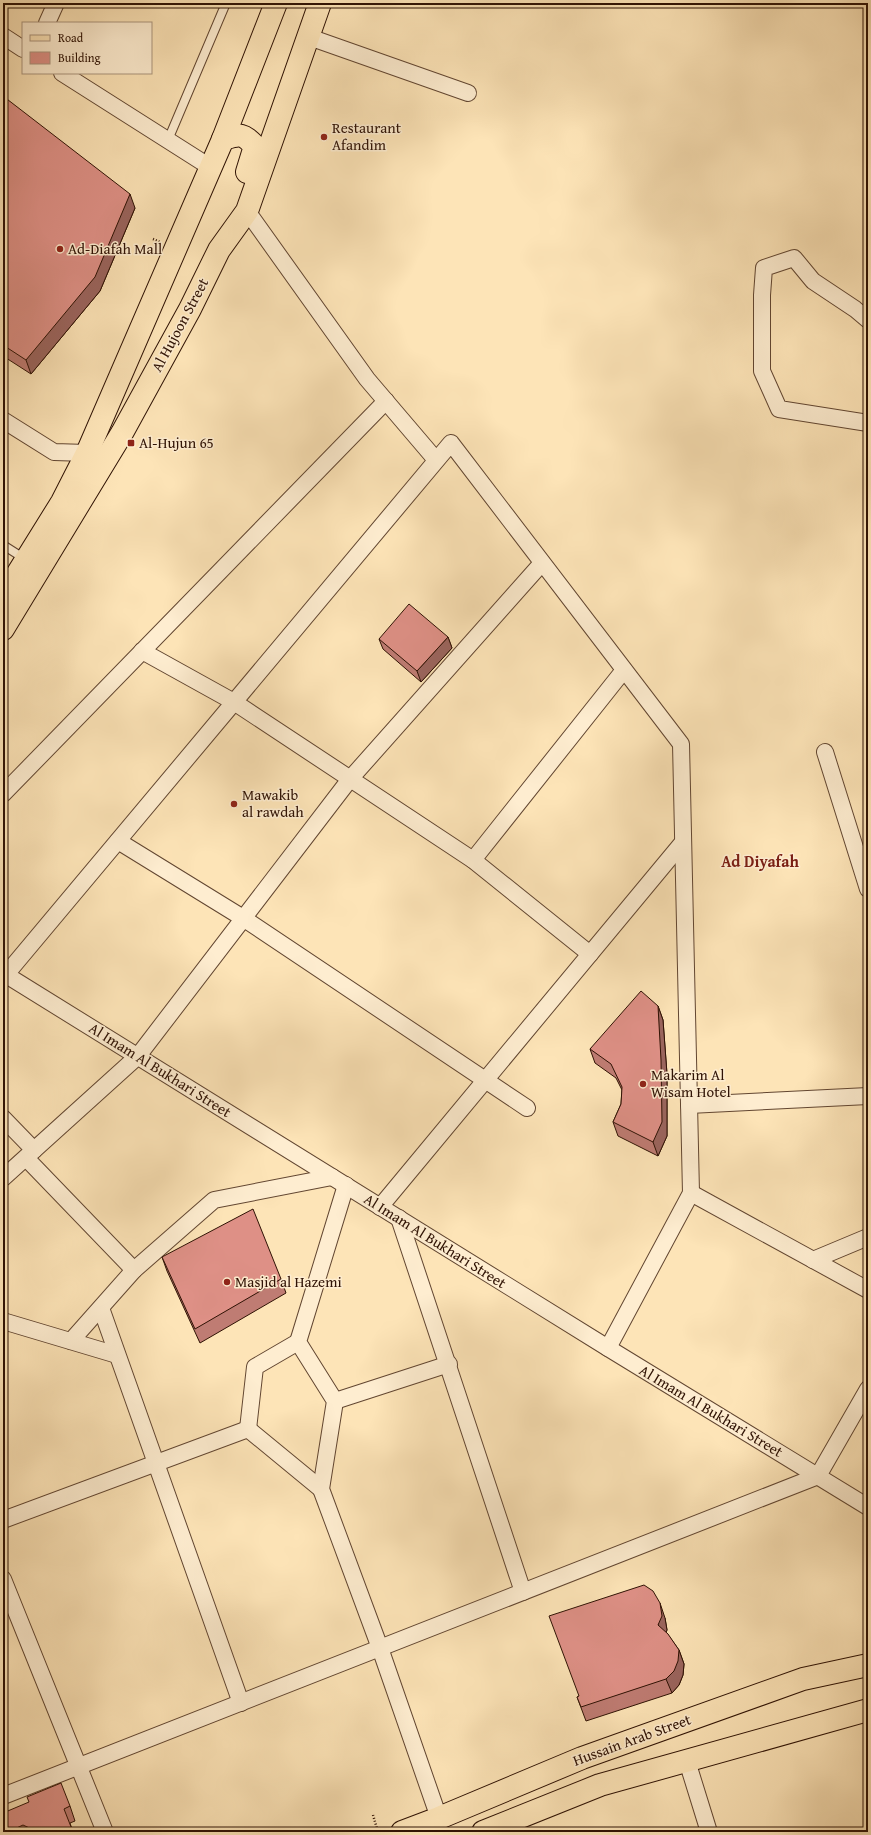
<svg xmlns="http://www.w3.org/2000/svg" width="871" height="1835" viewBox="0 0 871 1835" font-family="'Gentium Book Plus',serif">
<rect width="100%" height="100%" fill="#fde4b7"/>
<filter id="stains"><feTurbulence type="fractalNoise" baseFrequency=".005" numOctaves="4"/><feColorMatrix values="0 0 0 0 .2 0 0 0 0 .09 0 0 0 0 .02 0 0 0 .5 -.17"/></filter>
<radialGradient id="worn" r=".72"><stop offset=".6" stop-color="#630" stop-opacity="0"/><stop offset="1" stop-color="#630" stop-opacity=".3"/></radialGradient>
<g fill="none" stroke-linecap="round" stroke-linejoin="round">
<g stroke="#624631" stroke-width="10">
<g id="service">
<polyline points="168,140 226,3"/>
<polyline points="3,545 25,559"/>
</g>
</g>
<g stroke="#624631" stroke-width="18">
<g id="minor">
<polyline points="47,23 56,3"/>
<polyline points="3,36 23,49"/>
<polyline points="309,37 468,93"/>
<polyline points="62,73 210,167"/>
<polyline points="247,211 367,379 436,460"/>
<polyline points="868,320 855,309 813,281 794,258 764,268 762,295 762,371 779,409 868,423"/>
<polyline points="3,420 54,452 87,453"/>
<polyline points="142,651 234,702 473,860 590,954"/>
<polyline points="825,752 868,889"/>
<polyline points="3,794 386,401"/>
<polyline points="118,841 243,918 527,1108"/>
<polyline points="473,860 624,670"/>
<polyline points="3,973 608,1348 868,1507"/>
<polyline points="3,978 451,443 681,744 691,1193 608,1348"/>
<polyline points="689,1105 868,1096"/>
<polyline points="3,1118 34,1150"/>
<polyline points="26,1158 134,1270 71,1341"/>
<polyline points="3,1178 138,1056 350,779 542,563"/>
<polyline points="346,1185 298,1342 335,1401 321,1489 380,1648 439,1818"/>
<polyline points="691,1193 868,1290"/>
<polyline points="380,1207 683,842"/>
<polyline points="399,1218 523,1592"/>
<polyline points="813,1260 868,1237"/>
<polyline points="134,1270 214,1200 332,1177"/>
<polyline points="101,1308 241,1703"/>
<polyline points="3,1321 117,1355"/>
<polyline points="335,1401 449,1364"/>
<polyline points="248,1429 255,1367 298,1342"/>
<polyline points="3,1520 248,1429 321,1489"/>
<polyline points="3,1579 105,1832"/>
<polyline points="687,1761 709,1832"/>
<polyline points="3,1796 818,1476 868,1389"/>
</g>
</g>
<g stroke="#2f1204" stroke-width="24">
<g id="primary">
<path d="M 223,139 C 241,134 242,133 255,146 L 247,172"/>
<polyline points="3,597 62,502 87,453 223,139 276,3"/>
<polyline points="3,629 122,433 190,309 219,250 247,211 320,3"/>
<polyline points="402,1832 439,1818 582,1758 803,1679 868,1665"/>
<polyline points="483,1832 600,1785 868,1710"/>
</g>
</g>
<g stroke="#2f1204" stroke-width="2.5" stroke-dasharray="1 2" stroke-linecap="butt">
<polyline points="153,239 160,242"/>
<polyline points="373,1815 378,1832"/>
</g>
<use href="#service" stroke="#feedd0" stroke-width="8"/>
<use href="#minor" stroke="#feedd0" stroke-width="16"/>
<use href="#primary" stroke="#fde4b7" stroke-width="22"/>
</g>
<g fill="#bf7c73" stroke="#2f1204">
<polygon points="3,96 135,208 100,291 31,374 3,356"/>
<polygon points="448,637 452,648 421,682 383,649 379,639"/>
<polygon points="658,1006 663,1020 667,1074 667,1136 658,1156 618,1136 613,1122 621,1104 622,1090 616,1078 595,1063 590,1049"/>
<polygon points="162,1257 281,1279 286,1293 200,1343 167,1271"/>
<polygon points="665,1618 667,1630 666,1632 679,1650 684,1664 683,1675 679,1685 672,1693 586,1721 577,1697 579,1696"/>
<polygon points="70,1806 75,1821 70,1823 73,1832 3,1832"/>
</g>
<g fill="#9b655e" stroke="#2f1204">
<polygon points="130,194 135,208 100,291 31,374 26,360"/>
<polygon points="448,637 452,648 421,682 417,671"/>
<polygon points="658,1006 663,1020 667,1074 667,1136 658,1156 653,1142"/>
<polygon points="660,1603 665,1618 667,1630 663,1639 658,1625"/>
<polygon points="679,1650 684,1664 683,1675 679,1685 672,1693 666,1679"/>
</g>
<g fill="#de9086" stroke="#2f1204">
<polygon points="3,96 130,194 95,277 26,360 3,345"/>
<polygon points="409,604 448,637 417,671 379,639"/>
<polygon points="641,991 658,1006 661,1060 662,1122 653,1142 613,1122 621,1104 622,1087 611,1064 590,1049"/>
<polygon points="253,1209 281,1279 195,1329 162,1257"/>
<polygon points="644,1585 653,1591 660,1603 662,1616 658,1625 668,1634 679,1650 678,1661 674,1671 666,1679 581,1707 577,1697 579,1696 549,1616"/>
<polygon points="61,1783 70,1806 64,1809 73,1832 38,1832 23,1825 8,1832 3,1832 3,1813 29,1802 27,1797"/>
</g>
<g fill="#8f2418" stroke="#feedd0" stroke-width="1.5">
<circle cx="324" cy="137" r="4"/>
<circle cx="60" cy="249" r="4"/>
<rect x="127" y="439" width="8" height="8" rx="2"/>
<circle cx="234" cy="804" r="4"/>
<circle cx="643" cy="1084" r="4"/>
<circle cx="227" cy="1282" r="4"/>
</g>
<g text-anchor="middle" stroke-width="3" stroke-linejoin="round" paint-order="stroke">
<g font-size="15" fill="#2f1204" stroke="#feedd0" text-anchor="start">
<text x="332" y="133">Restaurant<tspan x="332" dy="17">Afandim</tspan></text>
<text x="68" y="254">Ad-Diafah Mall</text>
<text x="139" y="448">Al-Hujun 65</text>
<text x="242" y="800">Mawakib<tspan x="242" dy="17">al rawdah</tspan></text>
<text x="651" y="1080">Makarim Al<tspan x="651" dy="17">Wisam Hotel</tspan></text>
<text x="235" y="1287">Masjid al Hazemi</text>
</g>
<g font-size="15" fill="#2f1204" stroke="#feedd0">
<text transform="translate(180 325) rotate(-62)" y="5">Al Hujoon Street</text>
<text transform="translate(160 1070) rotate(32)" y="5">Al Imam Al Bukhari Street</text>
<text transform="translate(435 1241) rotate(32)" y="5">Al Imam Al Bukhari Street</text>
<text transform="translate(711 1411) rotate(31)" y="5">Al Imam Al Bukhari Street</text>
<text transform="translate(632 1740) rotate(-20)" y="5">Hussain Arab Street</text>
</g>
<g font-size="16" font-weight="bold" fill="#7a1f14" stroke="#feedd0">
<text x="760" y="867">Ad Diyafah</text>
</g>
</g>
<rect width="871" height="1835" fill="none" stroke="#fde4b7" stroke-width="16"/>
<rect x="4" y="4" width="863" height="1827" fill="none" stroke="#2f1204" stroke-width="2"/>
<rect x="8" y="8" width="855" height="1819" fill="none" stroke="#2f1204"/>
<rect x="22" y="22" width="130" height="52" fill="#feedd0" stroke="#ab957e"/>
<rect x="30" y="35" width="20" height="6" fill="#fde4b7" stroke="#ab957e"/>
<text x="58" y="42" font-size="12" fill="#2f1204">Road</text>
<rect x="30" y="52" width="20" height="12" fill="#de9086" stroke="#ab957e"/>
<text x="58" y="62" font-size="12" fill="#2f1204">Building</text>
<rect width="100%" height="100%" filter="url(#stains)"/>
<rect width="100%" height="100%" fill="url(#worn)"/>
</svg>
